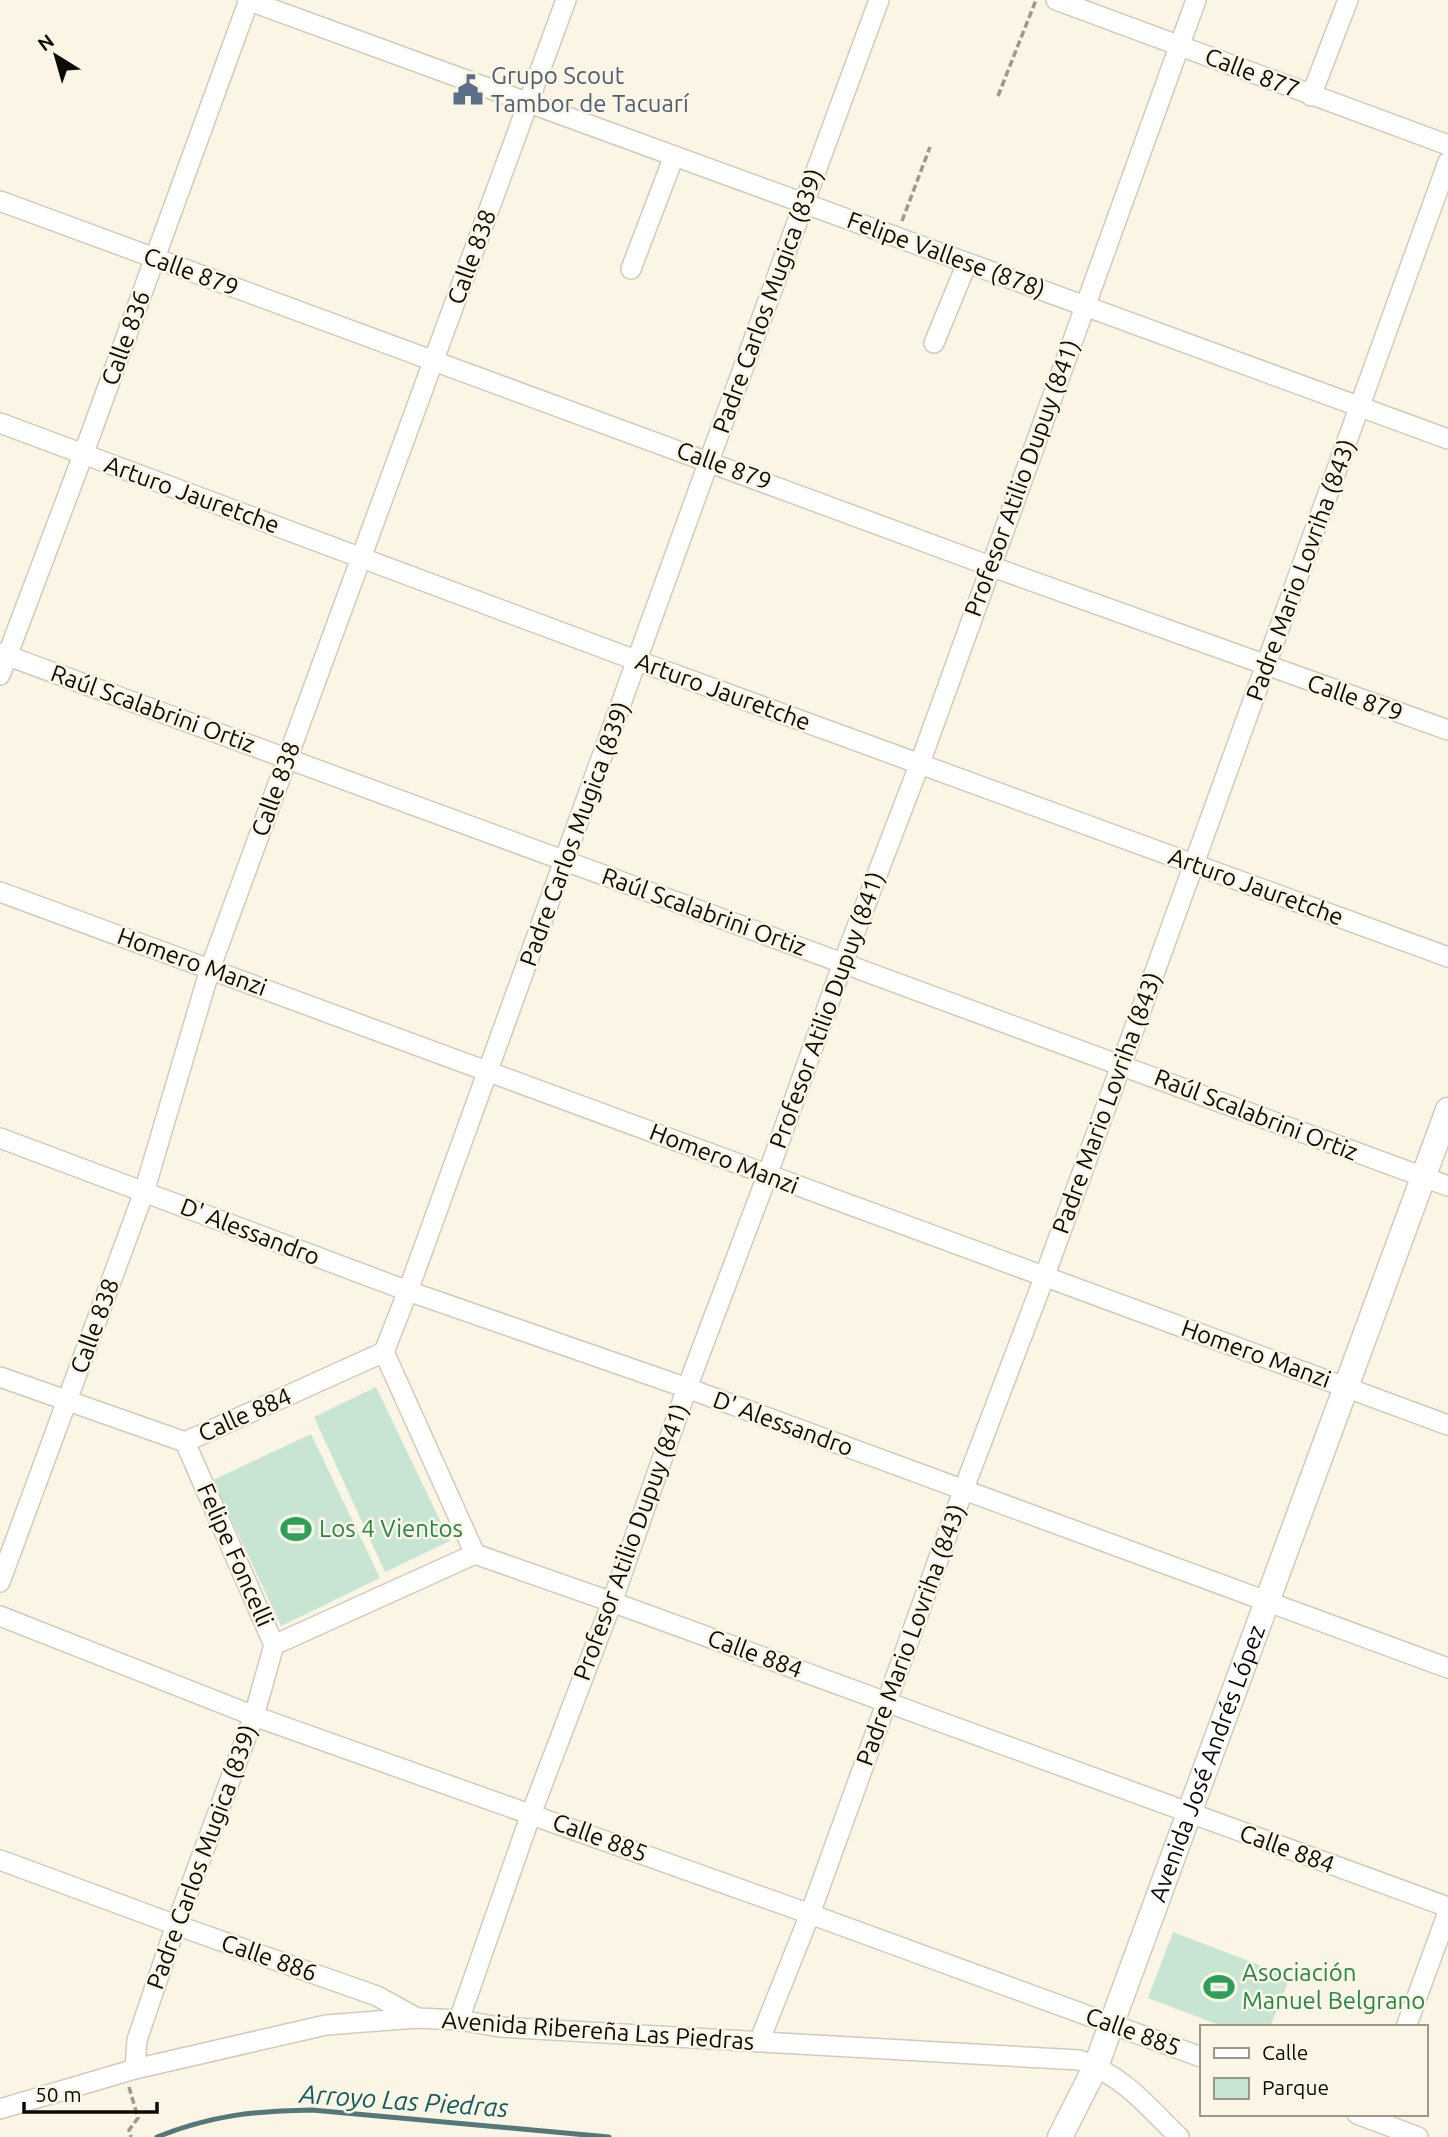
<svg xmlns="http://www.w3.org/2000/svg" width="1448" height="2137" viewBox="0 0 1448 2137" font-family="Ubuntu,sans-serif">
<rect width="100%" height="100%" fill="#faf5e4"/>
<g fill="#c8e5d3">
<polygon points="376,1387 450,1541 385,1572 314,1417"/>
<polygon points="311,1434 380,1578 281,1626 213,1480"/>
<polygon points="1173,1932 1290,1977 1270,2027 1224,2027 1148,1998"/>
</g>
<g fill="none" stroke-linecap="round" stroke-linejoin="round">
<path stroke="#54787a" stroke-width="5" d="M 157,2137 C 212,2115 254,2111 312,2110 L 609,2137"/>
<g stroke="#d0cbbb" stroke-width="22">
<g id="minor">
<path d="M 247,0 C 647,146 1048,292 1448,439"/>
<polyline points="1056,0 1448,145"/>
<polyline points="1311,96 1348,0"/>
<polyline points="0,201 990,566 1448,730"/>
<polyline points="631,269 674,156"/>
<polyline points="934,343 967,263"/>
<polyline points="0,423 638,661 1448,957"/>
<polyline points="0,653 1448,1186"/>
<polyline points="0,675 83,455 249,0"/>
<polyline points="0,892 1448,1425"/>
<polyline points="0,1138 408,1291 687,1388 1448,1668"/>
<polyline points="384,1352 408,1291 709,461 879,0"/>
<polyline points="0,1377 185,1442 274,1645 475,1554"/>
<polyline points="185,1442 384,1352 475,1554 612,1602 1448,1907"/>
<polyline points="0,1582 144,1192 210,969 566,0"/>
<polyline points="0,1616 254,1716 810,1914 1201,2057"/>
<polyline points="0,1860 176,1925 377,1996 417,2018"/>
<polyline points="459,2020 531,1814 612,1602 687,1388 767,1176 843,963 920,763 1196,0"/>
<polyline points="1406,2027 1448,1912"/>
<polyline points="759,2042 810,1914 963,1491 1044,1278 1448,162"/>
<polyline points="135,2069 137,2040 176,1925 254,1716 274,1645"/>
<path d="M 0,2109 L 135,2069 L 326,2025 L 417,2018 L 459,2020 L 500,2027 L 1079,2060 C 1123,2075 1147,2106 1179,2137"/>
<polyline points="1357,2114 1418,2137"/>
</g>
</g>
<g stroke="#d0cbbb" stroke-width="27">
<g id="major">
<path id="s1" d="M 1060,2137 L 1096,2066 L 1448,1110"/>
</g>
</g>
<g stroke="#9d998d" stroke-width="3.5" stroke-dasharray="7 3.5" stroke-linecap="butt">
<polyline points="998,96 1036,0"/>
<polyline points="902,221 930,147"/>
<polyline points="129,2087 138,2118 129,2130 131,2137"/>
</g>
<use href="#minor" stroke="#fff" stroke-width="19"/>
<use href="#major" stroke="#fff" stroke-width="24"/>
</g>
<defs>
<g id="civic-bare" transform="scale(2.415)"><path d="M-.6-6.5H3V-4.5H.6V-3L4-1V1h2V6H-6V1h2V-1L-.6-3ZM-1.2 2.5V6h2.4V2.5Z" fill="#5c6f8a" stroke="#faf5e4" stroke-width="2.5" paint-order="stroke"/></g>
<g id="stadium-bare" transform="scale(2.415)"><path d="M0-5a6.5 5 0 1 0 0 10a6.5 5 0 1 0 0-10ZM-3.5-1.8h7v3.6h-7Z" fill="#2e9e5b" stroke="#faf5e4" stroke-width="2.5" paint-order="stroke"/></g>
</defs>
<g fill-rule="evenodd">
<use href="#civic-bare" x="468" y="90"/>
<use href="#stadium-bare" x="296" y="1529"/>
<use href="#stadium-bare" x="1219" y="1987"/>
</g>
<g text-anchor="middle" stroke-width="5" stroke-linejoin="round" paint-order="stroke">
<g font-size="24" fill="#0d0b06" stroke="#faf5e4">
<text transform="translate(1252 73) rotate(21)" y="8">Calle 877</text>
<text transform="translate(946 255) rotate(20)" y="8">Felipe Vallese (878)</text>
<text transform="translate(472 257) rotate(-70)" y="8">Calle 838</text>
<text transform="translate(191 272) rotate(20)" y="8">Calle 879</text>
<text transform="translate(768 301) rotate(-70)" y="8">Padre Carlos Mugica (839)</text>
<text transform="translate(126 338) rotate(-70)" y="8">Calle 836</text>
<text transform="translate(724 466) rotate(20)" y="8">Calle 879</text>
<text transform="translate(1022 478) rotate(-70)" y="8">Profesor Atilio Dupuy (841)</text>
<text transform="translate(192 495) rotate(20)" y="8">Arturo Jauretche</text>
<text transform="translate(1301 570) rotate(-70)" y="8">Padre Mario Lovriha (843)</text>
<text transform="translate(723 692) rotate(20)" y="8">Arturo Jauretche</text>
<text transform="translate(1355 698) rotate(19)" y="8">Calle 879</text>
<text transform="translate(153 709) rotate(20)" y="8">Raúl Scalabrini Ortiz</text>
<text transform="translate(276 789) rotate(-70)" y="8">Calle 838</text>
<text transform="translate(575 834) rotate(-70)" y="8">Padre Carlos Mugica (839)</text>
<text transform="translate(1256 887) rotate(20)" y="8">Arturo Jauretche</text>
<text transform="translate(704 912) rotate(20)" y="8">Raúl Scalabrini Ortiz</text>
<text transform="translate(192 962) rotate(20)" y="8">Homero Manzi</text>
<text transform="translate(827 1010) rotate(-70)" y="8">Profesor Atilio Dupuy (841)</text>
<text transform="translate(1107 1103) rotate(-70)" y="8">Padre Mario Lovriha (843)</text>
<text transform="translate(1256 1115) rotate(21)" y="8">Raúl Scalabrini Ortiz</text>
<text transform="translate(724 1159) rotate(21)" y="8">Homero Manzi</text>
<text transform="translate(250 1232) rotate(21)" y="8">D' Alessandro</text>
<text transform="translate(95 1326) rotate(-70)" y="8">Calle 838</text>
<text transform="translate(1256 1354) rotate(20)" y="8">Homero Manzi</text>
<text transform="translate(245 1415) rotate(-24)" y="8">Calle 884</text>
<text transform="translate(783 1424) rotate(20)" y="8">D' Alessandro</text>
<text transform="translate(631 1542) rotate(-70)" y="8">Profesor Atilio Dupuy (841)</text>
<text transform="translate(235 1555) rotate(66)" y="8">Felipe Foncelli</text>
<text transform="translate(911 1635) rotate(-70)" y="8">Padre Mario Lovriha (843)</text>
<text transform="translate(755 1654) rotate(20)" y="8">Calle 884</text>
<text dy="8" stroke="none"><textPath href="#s1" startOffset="402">Avenida José Andrés López</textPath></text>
<text transform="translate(600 1838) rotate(20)" y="8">Calle 885</text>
<text transform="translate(1287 1849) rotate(20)" y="8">Calle 884</text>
<text transform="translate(202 1857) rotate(-70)" y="8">Padre Carlos Mugica (839)</text>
<text transform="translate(269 1958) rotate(19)" y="8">Calle 886</text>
<text transform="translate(598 2031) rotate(4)" y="8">Avenida Ribereña Las Piedras</text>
<text transform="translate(1133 2032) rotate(20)" y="8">Calle 885</text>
</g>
<g font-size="24" fill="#4e5e75" stroke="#faf5e4" text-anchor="start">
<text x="491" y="84">Grupo Scout<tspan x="491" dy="28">Tambor de Tacuarí</tspan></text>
</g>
<g font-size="24" fill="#27864d" stroke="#faf5e4" text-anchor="start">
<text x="319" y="1537">Los 4 Vientos</text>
<text x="1242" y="1981">Asociación<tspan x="1242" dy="28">Manuel Belgrano</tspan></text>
</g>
<g font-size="26" font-style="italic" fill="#135c62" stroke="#faf5e4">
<text transform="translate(404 2101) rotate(4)" y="9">Arroyo Las Piedras</text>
</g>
</g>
<rect x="1200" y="2025" width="228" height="91" fill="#faf5e4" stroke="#9b978b" stroke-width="2"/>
<rect x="1214" y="2048" width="35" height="10" fill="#ffffff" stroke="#9b978b" stroke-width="2"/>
<text x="1262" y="2060" font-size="21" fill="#0d0b06">Calle</text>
<rect x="1214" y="2078" width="35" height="21" fill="#c8e5d3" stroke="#9b978b" stroke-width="2"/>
<text x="1262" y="2095" font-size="21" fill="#0d0b06">Parque</text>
<g transform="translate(56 56) rotate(323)" stroke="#faf5e4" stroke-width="5" paint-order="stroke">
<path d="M0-5L12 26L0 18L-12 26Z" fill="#0d0b06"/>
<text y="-10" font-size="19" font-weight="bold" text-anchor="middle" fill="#0d0b06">N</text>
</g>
<path d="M24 2102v10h133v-10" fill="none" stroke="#0d0b06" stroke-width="3.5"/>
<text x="35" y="2102" font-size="21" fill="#0d0b06" stroke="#faf5e4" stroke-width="5" paint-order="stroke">50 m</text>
</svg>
